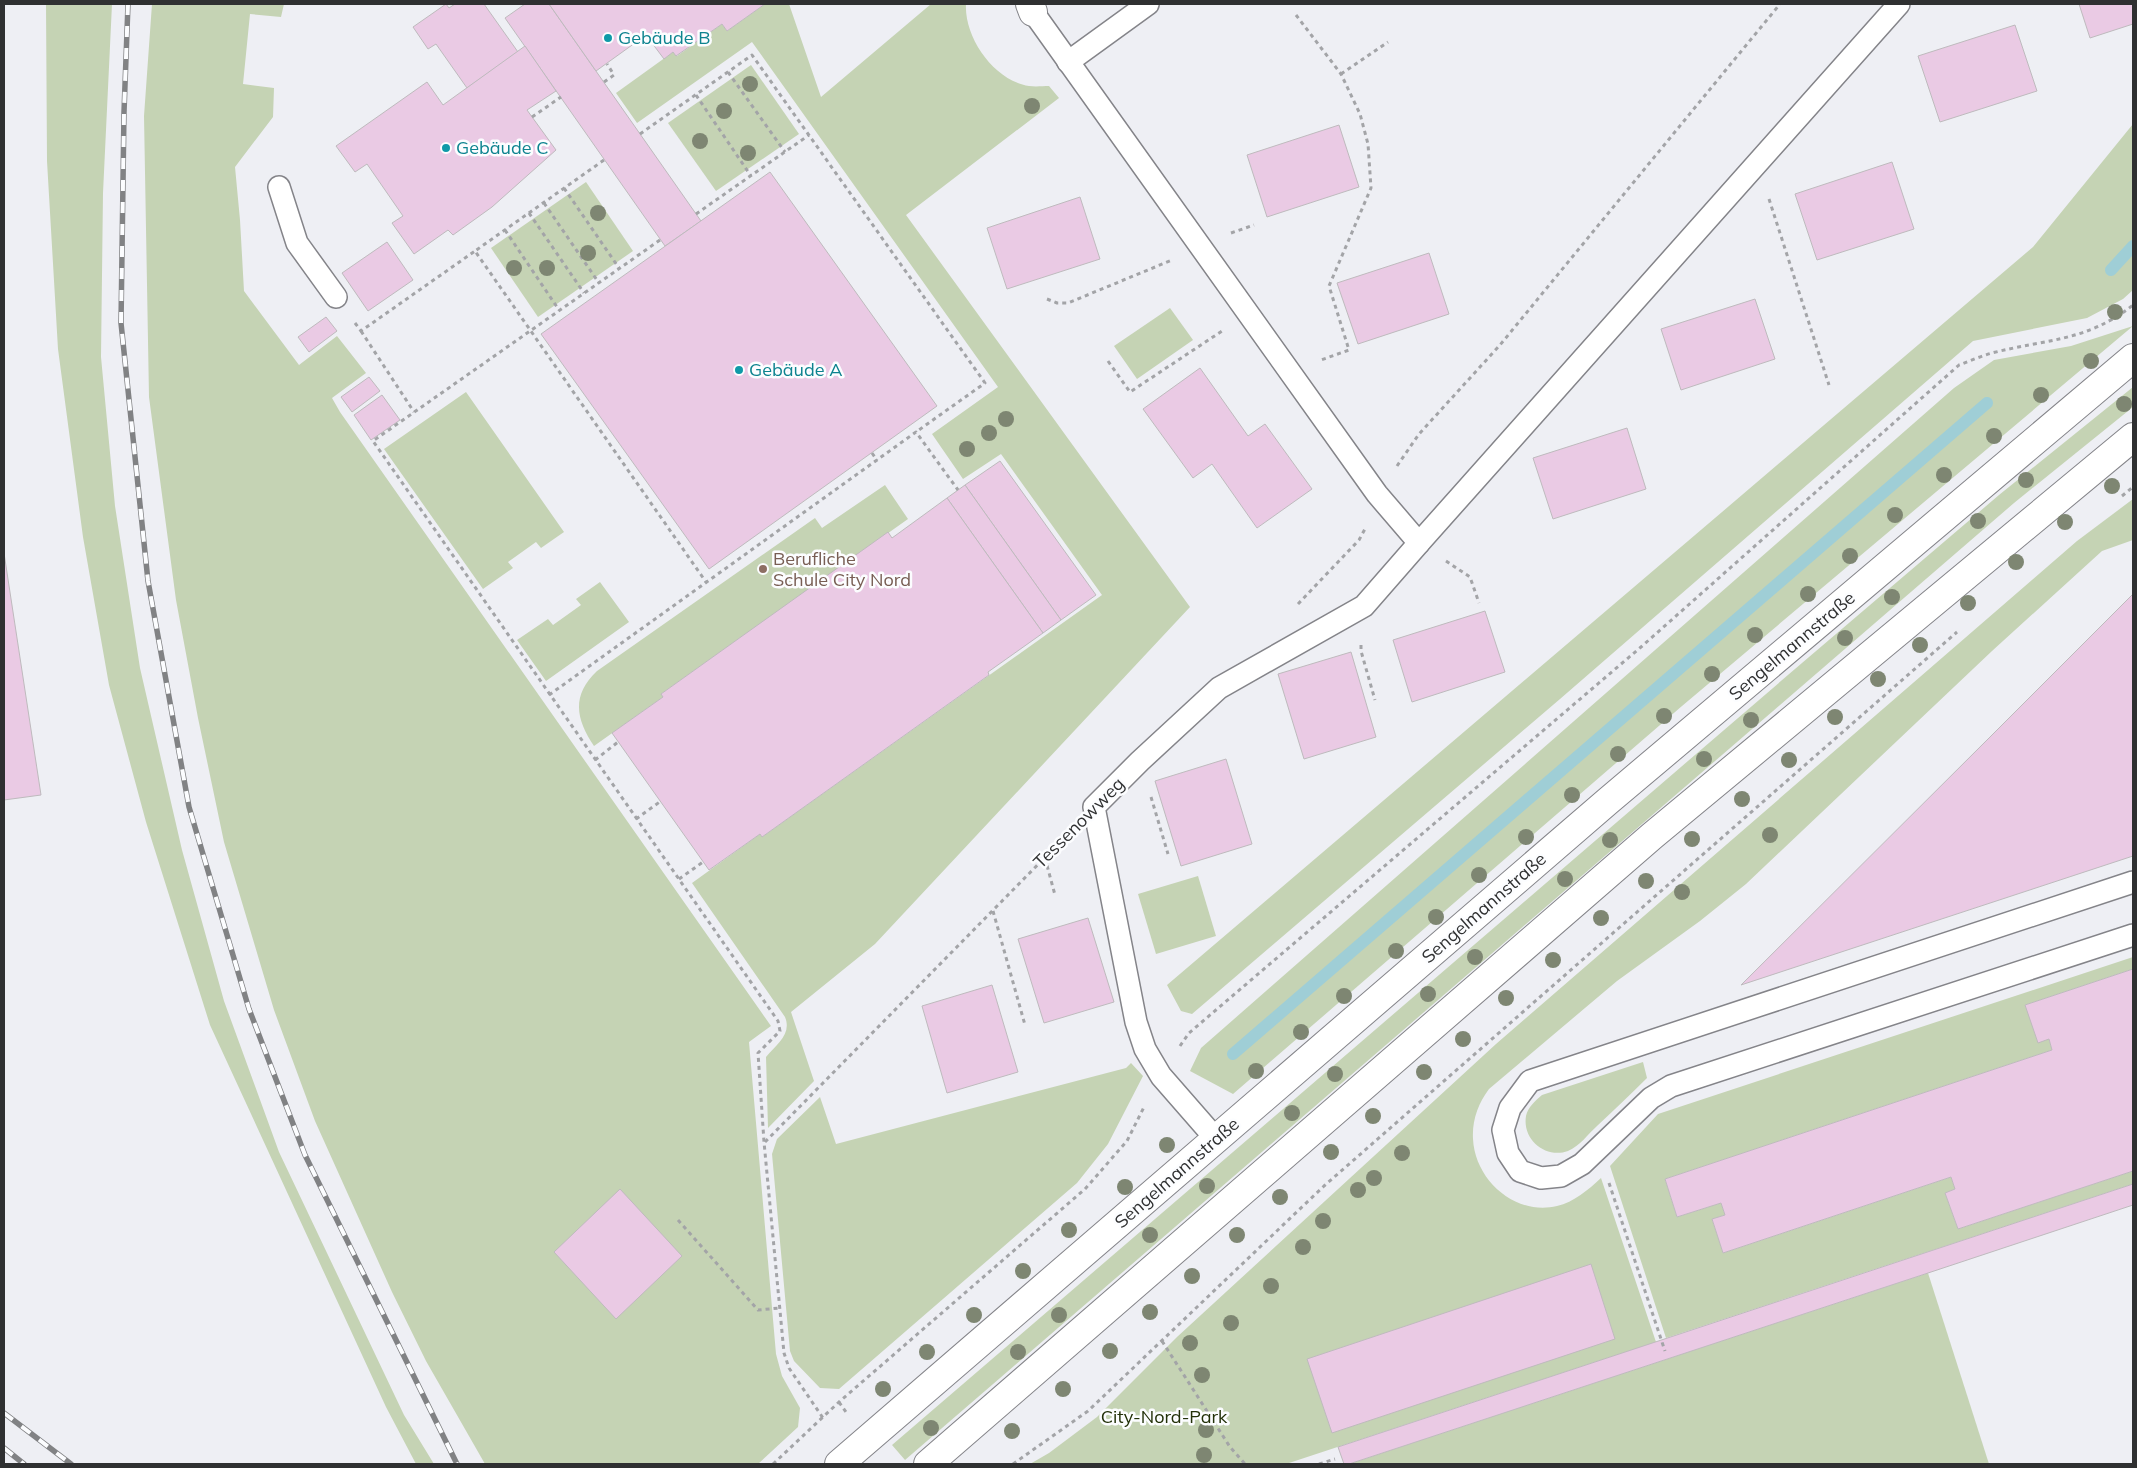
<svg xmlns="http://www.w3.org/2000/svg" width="2137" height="1468" viewBox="0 0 2137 1468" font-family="Mulish,sans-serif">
<rect width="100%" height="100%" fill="#eeeff4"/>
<g fill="#c5d3b4">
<polygon points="46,4 112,4 103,193 101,357 115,506 140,668 182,850 224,1001 279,1152 404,1415 434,1464 416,1464 386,1407 210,1025 146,822 109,685 83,537 58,349 47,161"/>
<polygon points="152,4 284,4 281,17 250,14 243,84 274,88 273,117 235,167 240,220 244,291 299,365 337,336 366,373 332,398 340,412 771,1026 749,1042 776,1354 782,1376 800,1408 798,1427 758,1464 485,1464 426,1361 392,1292 315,1121 274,1010 224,842 198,718 176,600 149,397 144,116"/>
<path d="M 765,4 L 789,4 L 821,97 L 931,4 L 966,4 C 964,38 995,81 1029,86 C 1036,87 1043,86 1049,86 L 1059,98 L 906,215 L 1190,607 L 875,944 L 791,1012 L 814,1081 L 768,1128 L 766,1057 C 777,1044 792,1034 785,1017 L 692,883 L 760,834 L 762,837 L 1102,595 L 1001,454 L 963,479 L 932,434 L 998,387 L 752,42 L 637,123 L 616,93 L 673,52 L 677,56 L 722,24 L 727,31 Z"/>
<polygon points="751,65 799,134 716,191 668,123"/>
<polygon points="2133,124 2133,290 2123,299 2087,318 1973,341 1560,699 1192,1014 1181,1011 1167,985 2033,247"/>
<polygon points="586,182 633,251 538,317 491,248"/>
<polygon points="1170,308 1193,340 1137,379 1114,346"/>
<polygon points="2133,326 1682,706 1233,1094 1190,1071 1201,1048 1954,388 1994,360 2071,346"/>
<polygon points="2133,387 2133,407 2014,503 905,1460 892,1445 1802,663 1999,495"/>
<polygon points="466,392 564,532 541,548 536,542 508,562 513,568 483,589 384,449"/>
<path d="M 885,485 L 908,519 L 661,694 L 663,697 L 594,746 C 576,719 571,696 597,671 L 815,518 L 822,528 Z"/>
<path d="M 2133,499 L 2133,540 L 2102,551 L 1992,651 L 1746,884 L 1700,921 L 1617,981 L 1489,1089 C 1478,1104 1472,1120 1473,1139 C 1475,1180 1515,1216 1557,1206 C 1574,1202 1588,1190 1601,1178 L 1656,1342 L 1286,1464 L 1030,1464 L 1049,1453 L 1097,1417 L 1177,1337 L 1496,1044 L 2077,541 Z"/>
<polygon points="600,582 629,622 546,681 517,640 548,619 553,625 581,605 576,599"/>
<polygon points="1198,876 1216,936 1156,954 1138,894"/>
<polygon points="2133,957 2133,969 2025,1005 2049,1039 2052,1050 1665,1179 1677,1217 1721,1203 1725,1215 1712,1219 1723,1253 1951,1177 1955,1189 1945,1193 1958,1229 2133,1171 2133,1184 1666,1338 1610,1166 1658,1114"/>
<path d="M 1643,1062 L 1647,1078 C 1631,1094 1614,1110 1597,1126 C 1588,1134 1580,1146 1568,1151 C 1546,1159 1522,1140 1526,1116 C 1528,1107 1535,1101 1542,1095 Z"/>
<polygon points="1131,1063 1143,1076 1108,1144 1077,1183 839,1389 820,1388 794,1361 790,1351 772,1154 777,1139 820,1097 836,1144 1126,1068"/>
<polygon points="1928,1273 1989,1464 1349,1464 1355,1462"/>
</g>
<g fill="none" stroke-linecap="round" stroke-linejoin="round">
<g stroke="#9fced6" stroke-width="12">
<polyline points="2111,270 2133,246"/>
<polyline points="1233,1054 1987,403"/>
</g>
</g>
<g fill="#eacae4" stroke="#bebabd">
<polygon points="446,4 449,8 455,4 484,4 518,52 467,88 436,44 428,49 413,27"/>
<polygon points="525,4 549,4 701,221 665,246 505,18"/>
<polygon points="549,4 765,4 727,31 722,24 676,56 673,52 664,59 646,35 596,71"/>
<polygon points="2079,4 2133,4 2133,24 2090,38"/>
<polygon points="2015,25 2037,91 1940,122 1918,56"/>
<polygon points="525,46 556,91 527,110 556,150 492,207 453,235 448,230 414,254 392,223 403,216 367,164 355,172 336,146 427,82 443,105"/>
<polygon points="1339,125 1359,187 1267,217 1247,155"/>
<polygon points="1892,162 1914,229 1817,260 1795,194"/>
<polygon points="770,172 937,406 709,569 541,334"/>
<polygon points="1080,197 1100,259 1007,289 987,228"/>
<polygon points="387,242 413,280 368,311 342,273"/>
<polygon points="1429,253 1449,314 1358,344 1337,283"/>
<polygon points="1755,299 1775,359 1681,390 1661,329"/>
<polygon points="326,317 337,331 309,352 298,337"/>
<polygon points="1200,368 1248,436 1265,424 1312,489 1257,528 1212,464 1193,478 1143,409"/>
<polygon points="369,377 380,391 352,412 341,397"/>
<polygon points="382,395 400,420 371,440 354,415"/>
<polygon points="1627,428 1646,489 1553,519 1533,458"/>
<polygon points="1000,461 1096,595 1061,620 965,485"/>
<polygon points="965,485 1061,620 1043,633 947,498"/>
<polygon points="947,498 1043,633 988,672 989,675 762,837 760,834 709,870 612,733 663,697 661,694 888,532 892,538"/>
<polygon points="4,553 41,795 4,800"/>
<polygon points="2133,594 2133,856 1741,985 1991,736"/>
<polygon points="1485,611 1505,672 1412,702 1393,640"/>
<polygon points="1351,652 1376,737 1304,759 1278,674"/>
<polygon points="1226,759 1252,844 1181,866 1155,781"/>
<polygon points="1088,918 1114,1002 1044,1023 1018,939"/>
<polygon points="2133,969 2133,1171 1958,1229 1945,1193 1955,1189 1951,1177 1723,1253 1712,1219 1725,1215 1721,1203 1677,1217 1665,1179 2052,1050 2049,1039 2038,1043 2025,1005"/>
<polygon points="992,985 1018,1072 947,1093 922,1006"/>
<polygon points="2133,1184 2133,1205 1928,1273 1349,1464 1344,1464 1338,1447"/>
<polygon points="620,1189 682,1256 616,1319 554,1252"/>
<polygon points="1591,1264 1615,1339 1332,1433 1307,1359"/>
</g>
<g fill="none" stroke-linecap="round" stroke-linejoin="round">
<g stroke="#848489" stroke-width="24">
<g id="lane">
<polyline points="1033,12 1377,494 1419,543 1899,4"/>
<polyline points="1068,62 1148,4"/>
<polyline points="279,187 297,243 336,297"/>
<polyline points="2133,882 1530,1081 1510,1108 1503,1130 1508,1153 1520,1171 1541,1178 1561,1176 1582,1164 1651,1098 1671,1086 2133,935"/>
<polyline points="1216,1139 1161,1076 1145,1049 1136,1022 1094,807 1140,761 1219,688 1364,606 1419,543"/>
</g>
</g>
<g stroke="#848489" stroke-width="30">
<polyline id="street" points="1030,4 1033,12"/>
</g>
<g stroke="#848489" stroke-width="30">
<g id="primary">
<polyline points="839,1464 1608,801 2133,358"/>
<polyline points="928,1464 1652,836 2133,437"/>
</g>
</g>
<g stroke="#a3a4a7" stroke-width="3" stroke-dasharray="4 4" stroke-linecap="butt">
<polyline points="1296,15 1341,74 1360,114 1368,144 1371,188 1329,286 1349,350 1321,360"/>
<polyline points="728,72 785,152"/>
<polyline points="1341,74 1388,42"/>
<polyline points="604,82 614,75 607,64"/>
<polyline points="696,95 751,176"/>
<polyline points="532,117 561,97"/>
<polyline points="640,134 752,55 985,383 916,432"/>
<polyline points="604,160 475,251 706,582"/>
<polyline points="564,188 619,268"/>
<polyline points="1769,199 1829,385"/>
<polyline points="544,203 599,283"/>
<polyline points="529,213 584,293"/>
<polyline points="696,214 809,135"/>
<polyline points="505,230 559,310"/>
<polyline points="1231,233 1254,225"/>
<polyline points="660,240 373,441 778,1021 780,1031 758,1053 764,1142 784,1353 789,1368 823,1418"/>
<polyline points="1047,299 1057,303 1068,303 1172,260"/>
<polyline points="355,323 361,331 475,251"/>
<polyline points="361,331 414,412"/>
<polyline points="1108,361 1130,392 1222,331"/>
<polyline points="872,453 877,460"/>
<polyline points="1397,466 1419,434 1500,345 1780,4"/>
<polyline points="2122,496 2133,487"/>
<polyline points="1446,561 1470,577 1479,603"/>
<polyline points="1298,604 1359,540 1365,529"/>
<polyline points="1361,645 1361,651 1375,700"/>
<polyline points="549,695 916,432 958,490"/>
<polyline points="595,760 618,742"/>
<polyline points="1151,797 1168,854"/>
<polyline points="636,819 661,801"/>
<polyline points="1045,858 1055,895"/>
<polyline points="679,879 703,862"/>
<polyline points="993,911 1025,1025"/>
<path d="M 1180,1046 L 1189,1033 L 1641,647 L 1959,365 C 1970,361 1981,356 1992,353 C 2046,339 2086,342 2133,305"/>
<polyline points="765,1142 1067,835"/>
<polyline points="1609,1183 1665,1351"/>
<polyline points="678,1220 758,1310 779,1308"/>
<polyline points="1162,1341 1230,1447 1245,1464"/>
<polyline points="839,1402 846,1412"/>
<polyline points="773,1464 839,1402 1085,1189 1127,1141 1145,1105"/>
<polyline points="1013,1464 1088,1411 1324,1186 1957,632"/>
<polyline points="1319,1464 1335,1459"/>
</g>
<use href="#lane" stroke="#fff" stroke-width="21"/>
<use href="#street" stroke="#fff" stroke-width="28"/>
<use href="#primary" stroke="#fff" stroke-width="28"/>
<g stroke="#818284" stroke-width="5.5">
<g id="rail">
<polyline points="128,4 124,112 121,323 148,581 189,807 249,1009 305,1155 457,1464"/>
<polyline points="4,1413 71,1464"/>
<polyline points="4,1448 24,1464"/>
</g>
</g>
<use href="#rail" stroke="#fcfdff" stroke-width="4" stroke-dasharray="11" stroke-linecap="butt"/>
</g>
<g fill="#7e8672">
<circle cx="750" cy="84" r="8"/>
<circle cx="1032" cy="106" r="8"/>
<circle cx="724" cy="111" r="8"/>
<circle cx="700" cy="141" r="8"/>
<circle cx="748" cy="153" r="8"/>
<circle cx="598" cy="213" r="8"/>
<circle cx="588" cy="253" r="8"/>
<circle cx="514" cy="268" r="8"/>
<circle cx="547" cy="268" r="8"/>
<circle cx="2115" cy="312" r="8"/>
<circle cx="2091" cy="361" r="8"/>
<circle cx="2041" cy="395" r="8"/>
<circle cx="2124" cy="404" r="8"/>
<circle cx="1006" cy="419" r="8"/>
<circle cx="989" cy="433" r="8"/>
<circle cx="1994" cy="436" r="8"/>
<circle cx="967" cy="449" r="8"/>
<circle cx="1944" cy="475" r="8"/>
<circle cx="2026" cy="480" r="8"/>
<circle cx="2112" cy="486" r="8"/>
<circle cx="1895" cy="515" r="8"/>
<circle cx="1978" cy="521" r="8"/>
<circle cx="2065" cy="522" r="8"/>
<circle cx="1850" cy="556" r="8"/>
<circle cx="2016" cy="562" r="8"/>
<circle cx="1808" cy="594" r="8"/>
<circle cx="1892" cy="597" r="8"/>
<circle cx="1968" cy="603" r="8"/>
<circle cx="1755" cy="635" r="8"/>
<circle cx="1845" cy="638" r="8"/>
<circle cx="1920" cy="645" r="8"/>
<circle cx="1712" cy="674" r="8"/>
<circle cx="1878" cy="679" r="8"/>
<circle cx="1664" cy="716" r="8"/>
<circle cx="1835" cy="717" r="8"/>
<circle cx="1751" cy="720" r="8"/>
<circle cx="1618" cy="754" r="8"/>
<circle cx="1704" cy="759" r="8"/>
<circle cx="1789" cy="760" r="8"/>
<circle cx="1572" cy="795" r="8"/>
<circle cx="1742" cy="799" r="8"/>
<circle cx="1770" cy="835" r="8"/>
<circle cx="1526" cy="837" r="8"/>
<circle cx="1692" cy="839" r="8"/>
<circle cx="1610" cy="840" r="8"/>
<circle cx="1479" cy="875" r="8"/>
<circle cx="1565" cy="879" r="8"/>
<circle cx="1646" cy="881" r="8"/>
<circle cx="1682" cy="892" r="8"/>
<circle cx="1436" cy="917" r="8"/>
<circle cx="1601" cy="918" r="8"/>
<circle cx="1396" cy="951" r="8"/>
<circle cx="1475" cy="957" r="8"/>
<circle cx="1553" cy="960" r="8"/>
<circle cx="1428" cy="994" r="8"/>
<circle cx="1344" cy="996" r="8"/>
<circle cx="1506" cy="998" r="8"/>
<circle cx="1301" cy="1032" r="8"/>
<circle cx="1463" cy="1039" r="8"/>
<circle cx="1256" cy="1071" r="8"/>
<circle cx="1424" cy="1072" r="8"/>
<circle cx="1335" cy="1074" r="8"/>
<circle cx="1292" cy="1113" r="8"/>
<circle cx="1373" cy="1116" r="8"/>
<circle cx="1167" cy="1145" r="8"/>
<circle cx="1331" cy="1152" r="8"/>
<circle cx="1402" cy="1153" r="8"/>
<circle cx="1374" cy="1178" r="8"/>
<circle cx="1207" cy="1186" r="8"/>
<circle cx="1125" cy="1187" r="8"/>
<circle cx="1358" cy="1190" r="8"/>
<circle cx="1280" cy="1197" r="8"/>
<circle cx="1323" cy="1221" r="8"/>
<circle cx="1069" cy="1230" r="8"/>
<circle cx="1150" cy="1235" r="8"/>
<circle cx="1237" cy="1235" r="8"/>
<circle cx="1303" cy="1247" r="8"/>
<circle cx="1023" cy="1271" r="8"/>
<circle cx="1192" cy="1276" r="8"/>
<circle cx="1271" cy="1286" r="8"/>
<circle cx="1150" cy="1312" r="8"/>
<circle cx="974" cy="1315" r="8"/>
<circle cx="1059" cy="1315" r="8"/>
<circle cx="1231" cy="1323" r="8"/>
<circle cx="1190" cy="1343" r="8"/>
<circle cx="1110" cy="1351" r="8"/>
<circle cx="927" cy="1352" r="8"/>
<circle cx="1018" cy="1352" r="8"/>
<circle cx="1202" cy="1375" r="8"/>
<circle cx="883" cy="1389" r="8"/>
<circle cx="1063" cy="1389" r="8"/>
<circle cx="931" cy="1428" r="8"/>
<circle cx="1206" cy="1430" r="8"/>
<circle cx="1012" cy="1431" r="8"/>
<circle cx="1204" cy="1455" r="8"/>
</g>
<g fill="#0f9aa8" stroke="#fcfdff" stroke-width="2">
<circle cx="608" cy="38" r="5"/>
<circle cx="446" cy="148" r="5"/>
<circle cx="739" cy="370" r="5"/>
</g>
<circle fill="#8d6e63" stroke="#fcfdff" stroke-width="2" cx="763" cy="569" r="5"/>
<g text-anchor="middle" stroke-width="5" stroke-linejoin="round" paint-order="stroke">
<g font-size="18" fill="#0d838f" stroke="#fcfdff" text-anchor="start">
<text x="618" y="44">Gebäude B</text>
<text x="456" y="154">Gebäude C</text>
<text x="749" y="376">Gebäude A</text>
</g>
<g font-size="18" fill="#785e54" stroke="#fcfdff" text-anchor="start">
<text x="773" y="565">Berufliche<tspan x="773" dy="21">Schule City Nord</tspan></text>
</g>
<g font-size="18" fill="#2f3031" stroke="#fcfdff">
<text transform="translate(1792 646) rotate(-40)" y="6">Sengelmannstraße</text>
<text transform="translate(1079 823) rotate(-45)" y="6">Tessenowweg</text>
<text transform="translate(1484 908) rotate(-41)" y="6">Sengelmannstraße</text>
<text transform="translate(1177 1173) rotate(-41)" y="6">Sengelmannstraße</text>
</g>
<g font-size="18" fill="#223008" stroke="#fcfdff">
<text x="1164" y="1423">City-Nord-Park</text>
</g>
</g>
<rect width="2137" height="1468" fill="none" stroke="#2f3031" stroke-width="10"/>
</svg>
